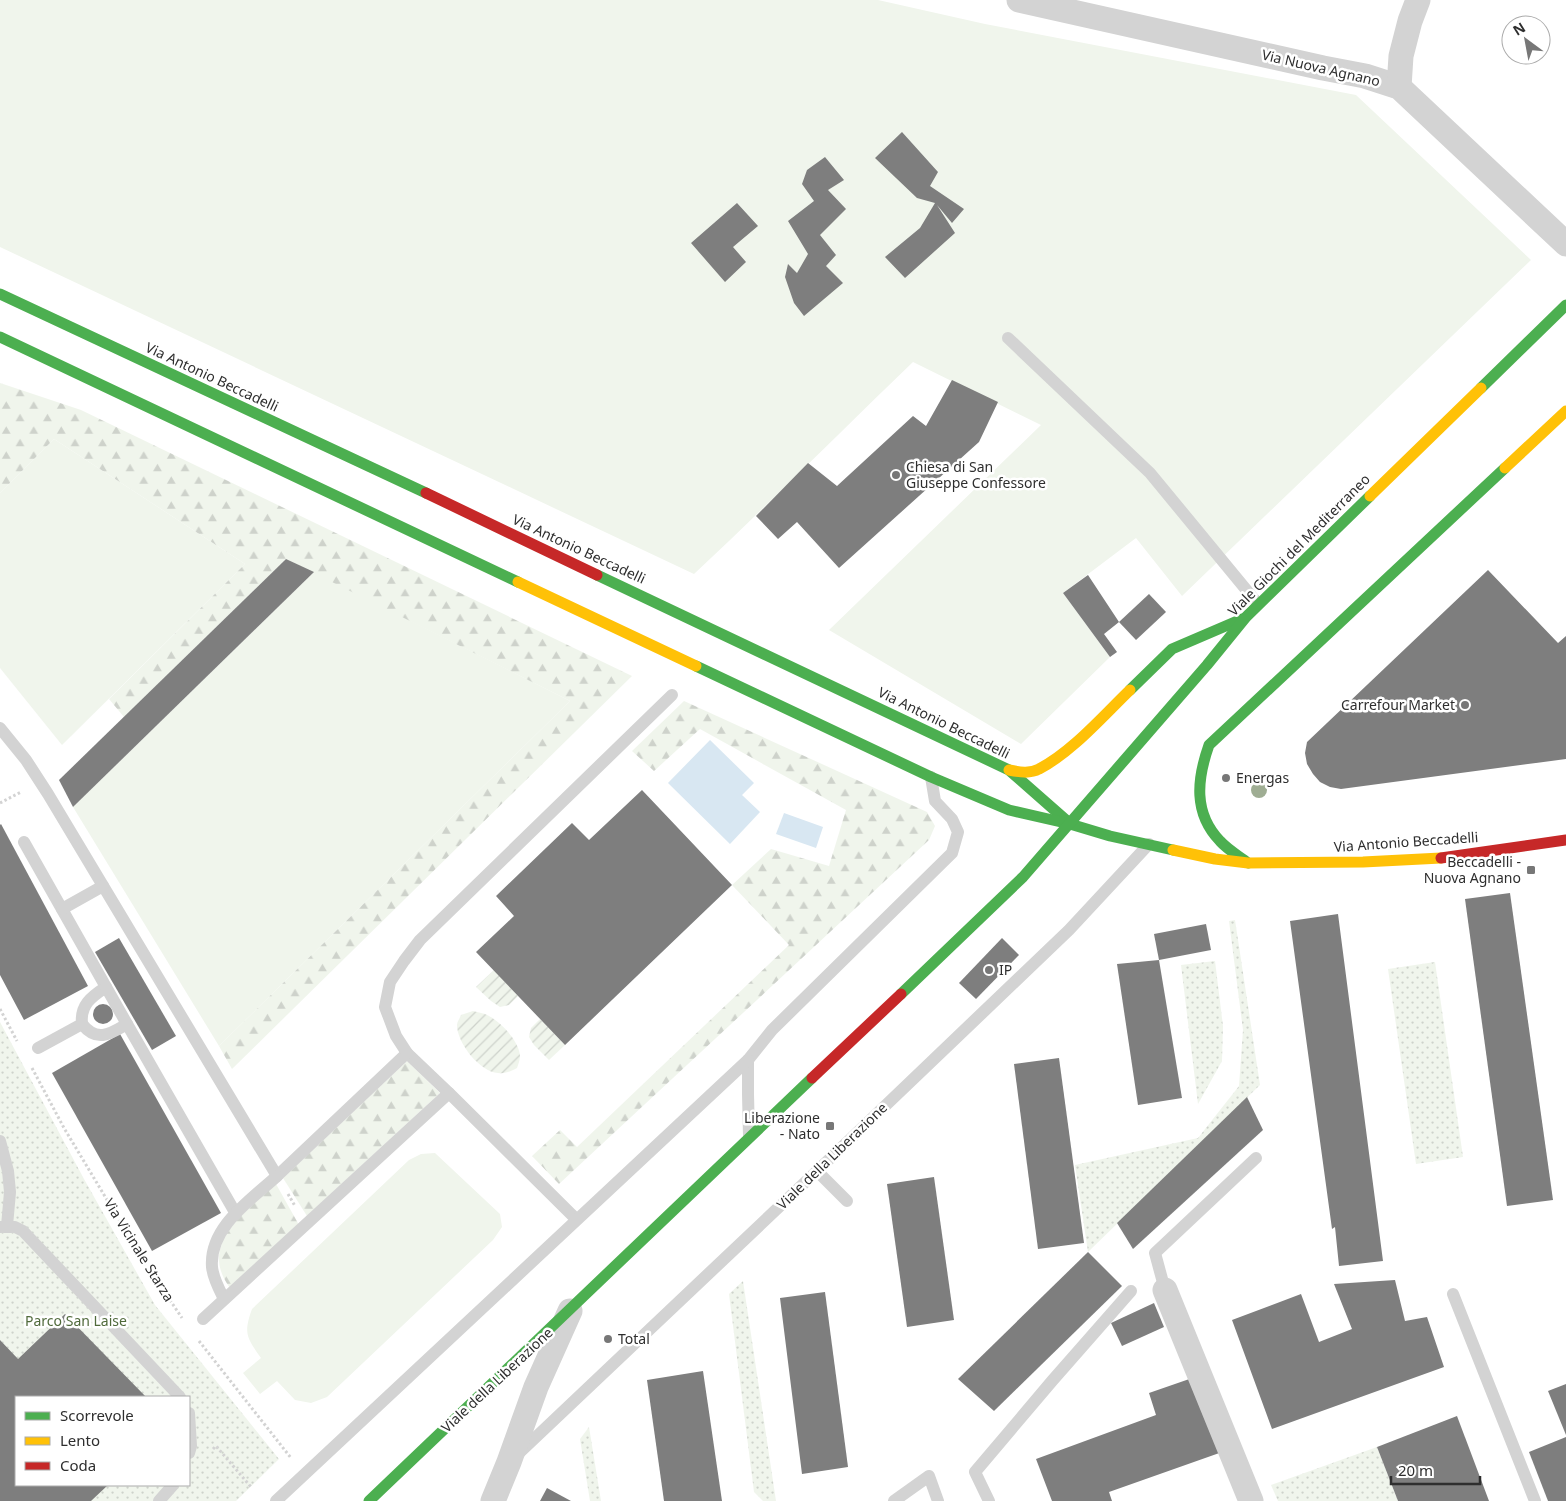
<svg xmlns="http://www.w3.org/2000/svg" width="1566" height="1501" viewBox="0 0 1566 1501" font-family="'Noto Sans',sans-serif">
<defs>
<pattern id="forest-firs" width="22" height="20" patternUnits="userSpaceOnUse" patternTransform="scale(1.25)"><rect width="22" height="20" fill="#f0f5ec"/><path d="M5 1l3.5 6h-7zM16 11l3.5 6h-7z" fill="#ced2cb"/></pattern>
<pattern id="park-dots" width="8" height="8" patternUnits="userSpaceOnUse" patternTransform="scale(1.25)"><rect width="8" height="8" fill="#f0f5ec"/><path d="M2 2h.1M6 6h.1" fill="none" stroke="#ced2cb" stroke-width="1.8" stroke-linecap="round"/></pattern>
<pattern id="garden-furrows" width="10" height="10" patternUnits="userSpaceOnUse" patternTransform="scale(1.25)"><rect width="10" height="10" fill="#f0f5ec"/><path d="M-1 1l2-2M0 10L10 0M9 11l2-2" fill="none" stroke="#ced2cb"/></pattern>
</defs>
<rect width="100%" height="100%" fill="#fff"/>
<g fill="#f0f5ec">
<path d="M 0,0 L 878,0 L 985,24 L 1356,95 L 1531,260 L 1182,596 L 1136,538 L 1063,593 L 1110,657 L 1021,744 L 829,630 L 1041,425 L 913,362 C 840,432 768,505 694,574 L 0,247 Z"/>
<polygon points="54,439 245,564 62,745 0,668 0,493"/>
<polygon points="314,572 570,701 219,1046 73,807"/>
<path d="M 435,1153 L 500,1214 L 502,1227 L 493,1240 L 327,1397 L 311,1403 L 295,1400 L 277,1381 L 260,1394 L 243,1373 L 261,1358 C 247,1338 243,1334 252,1309 L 409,1160 L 421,1154 Z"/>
</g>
<g fill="url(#forest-firs)">
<polygon points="0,383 81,410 632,676 232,1069 219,1046 570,701 286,559 124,717 109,699 245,564 54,439 0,493"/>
<polygon points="684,701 927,812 935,826 929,840 559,1184 532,1156 560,1130 577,1147 789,945 732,885 771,849 829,866 846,810 700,729 654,771 632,751"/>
<polygon points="407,1061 440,1093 307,1216 283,1178"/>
<path d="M 276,1184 L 299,1225 L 230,1288 C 197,1244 246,1212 276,1184 Z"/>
</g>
<g fill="url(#park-dots)" fill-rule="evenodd">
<polygon points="1235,920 1260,1085 1088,1252 1075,1165 1198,1138 1239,1086 1243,1030 1229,921"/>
<polygon points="1215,961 1223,1026 1222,1061 1198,1104 1181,965"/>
<polygon points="1435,962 1463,1157 1416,1164 1388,969"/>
<path d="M 0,1022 L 84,1179 L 155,1305 L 279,1459 L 236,1501 L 0,1501 ZM 16,1397 L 189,1397 L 189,1485 L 16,1485 Z"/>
<polygon points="743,1281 776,1501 763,1501 754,1492 729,1294"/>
<polygon points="589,1427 601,1501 590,1501 580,1439"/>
<polygon points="1377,1447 1398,1501 1278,1501 1271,1485"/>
</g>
<g fill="url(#garden-furrows)">
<polygon points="494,970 518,996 509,1005 500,1007 491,1001 476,987"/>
<path d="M 473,1011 C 477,1012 481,1013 485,1014 C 499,1020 519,1040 520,1056 C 520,1060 518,1065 517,1068 C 511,1071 506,1074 498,1073 C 480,1072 457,1043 457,1025 C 457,1022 460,1018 461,1015 Z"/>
<polygon points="540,1019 565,1045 549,1060 534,1045 529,1037 531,1028"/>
</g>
<g fill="#d8e7f2">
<polygon points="710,740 754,783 742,795 760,812 730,844 668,783"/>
<polygon points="784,813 823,827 816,848 776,834"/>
</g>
<g fill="#7e7e7e">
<polygon points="902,132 938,172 930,186 964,209 952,223 937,205 955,233 905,278 885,257 920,228 935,203 917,198 875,158"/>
<polygon points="825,157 844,180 828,190 846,209 820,235 836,255 826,266 843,283 804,316 794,303 785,277 788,264 797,273 808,254 788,221 814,201 802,184 807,170"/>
<polygon points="737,203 758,226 733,247 746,262 725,282 691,243"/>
<polygon points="952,380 998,402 979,442 839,568 797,522 778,539 756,516 808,463 837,486 913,416 926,426"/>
<polygon points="286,559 314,572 73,807 59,780"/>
<polygon points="1488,570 1558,643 1566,636 1566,759 1341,789 1330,787 1320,782 1313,774 1307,764 1305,753 1307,742"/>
<polygon points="1088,575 1119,622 1104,634 1117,652 1110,657 1063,593"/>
<polygon points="1149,594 1166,612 1136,640 1119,622"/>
<polygon points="642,790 732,885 565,1045 476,952 514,916 496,896 572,823 589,840"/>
<polygon points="1,824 88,986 24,1020 0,975 0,825"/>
<polygon points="1510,893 1553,1200 1507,1206 1465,899"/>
<polygon points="1338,914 1383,1261 1339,1266 1335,1227 1332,1229 1290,921"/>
<polygon points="1206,924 1211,950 1159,960 1154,934"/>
<polygon points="119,938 176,1036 152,1050 95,952"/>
<polygon points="1002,938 1019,955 976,999 959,983"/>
<polygon points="1159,960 1182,1098 1138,1105 1117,964"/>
<circle cx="103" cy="1014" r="10"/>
<polygon points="120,1034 221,1213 152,1251 52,1073"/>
<polygon points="1059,1058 1084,1243 1038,1249 1014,1064"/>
<polygon points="1247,1097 1263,1130 1133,1249 1117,1223"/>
<polygon points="934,1177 954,1320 907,1327 887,1184"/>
<polygon points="1088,1252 1122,1286 994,1411 958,1379"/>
<polygon points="1395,1280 1405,1321 1427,1317 1444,1367 1272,1429 1232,1320 1301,1294 1319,1342 1352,1329 1334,1284"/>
<polygon points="825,1292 848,1467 802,1474 780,1298"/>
<polygon points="1154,1303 1164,1327 1122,1346 1111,1323"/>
<polygon points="65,1314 146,1397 16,1397 16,1485 108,1485 91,1501 0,1501 0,1340 18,1359"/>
<polygon points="703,1371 722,1501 664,1501 647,1380"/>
<polygon points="1198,1376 1225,1451 1109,1492 1112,1501 1052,1501 1036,1459 1156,1415 1149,1393"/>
<polygon points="1566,1384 1566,1435 1548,1391"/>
<polygon points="1457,1416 1489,1501 1398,1501 1377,1447"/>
<polygon points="1566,1437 1566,1501 1548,1501 1529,1452"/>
<polygon points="547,1488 571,1501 540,1501"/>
</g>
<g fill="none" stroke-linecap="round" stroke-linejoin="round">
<g stroke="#d3d3d3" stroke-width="3" stroke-dasharray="2.5 2.5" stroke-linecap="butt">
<polyline points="0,803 21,792"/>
<polyline points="0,1009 17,1041"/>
<polyline points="32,1068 64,1128 143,1260 182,1318"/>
<polyline points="288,1194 295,1206"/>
<polyline points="199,1341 291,1458"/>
<polyline points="213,1449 216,1446 251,1487"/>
</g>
<g stroke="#d3d3d3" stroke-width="12">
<polyline points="1008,338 1150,473 1258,604"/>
<polyline points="0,728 26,760 48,794 277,1176 407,1053 449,1093"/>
<path d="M 24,842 L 106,987 C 91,997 80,1005 82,1024 L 38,1048"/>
<polyline points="62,909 103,886"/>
<polyline points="106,987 127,1024"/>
<path d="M 82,1024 C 97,1043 110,1034 127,1024 L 236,1214"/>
<polyline points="407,1053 396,1036 385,1007 390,982 404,961 420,940 672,695"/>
<polyline points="749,1136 748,1094 748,1060 772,1030 952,853 958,832 952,819 935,801 931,777"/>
<polyline points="0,1141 8,1171 10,1192 7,1226"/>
<polyline points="817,1171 847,1201"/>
<polyline points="0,1227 15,1227 23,1231 180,1397"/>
<polyline points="1165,1290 1155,1253 1256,1158"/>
<polyline points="1453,1294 1535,1501"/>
<path d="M 224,1299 C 219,1289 213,1278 212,1267 C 209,1227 251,1200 277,1176"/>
<polyline points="203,1319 449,1093 576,1219"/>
<polyline points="189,1413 191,1446 189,1453"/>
<polyline points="517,1455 817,1171 1069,930 1149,844"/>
<polyline points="159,1501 173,1485"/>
<polyline points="276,1501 748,1060"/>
<polyline points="894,1501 929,1476 938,1501"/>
<polyline points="989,1501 975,1472 1052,1381 1131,1291"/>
</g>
<g stroke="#d3d3d3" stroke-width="25">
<polyline points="1019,0 1323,68 1365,76 1399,87 1566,244"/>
<polyline points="1399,87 1401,56 1410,21 1418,0"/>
<polyline points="1165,1290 1251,1501"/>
<polyline points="493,1501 509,1462 536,1387 570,1311"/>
</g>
<g stroke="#4caf50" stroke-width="11">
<polyline points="0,294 426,493"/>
<polyline points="0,337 518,582"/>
<polyline points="1481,388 1566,305"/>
<polyline points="597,575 1009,770 1067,821"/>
<polyline points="696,666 931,777 1009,810 1070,824 1110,836 1173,850"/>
<polyline points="1130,690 1172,649 1242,619"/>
<path d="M 1248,863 C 1239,856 1228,850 1220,841 C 1193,813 1197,779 1209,745 L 1505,468"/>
<polyline points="901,994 1023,877 1207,665 1246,617 1370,496"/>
<polyline points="369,1501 812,1078"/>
</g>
<g stroke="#ffc107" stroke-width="11">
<polyline points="1505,468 1566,411"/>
<polyline points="1370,496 1481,388"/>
<polyline points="518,582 696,666"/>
<path d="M 1009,770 C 1019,772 1030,774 1039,769 C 1072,752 1103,716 1130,690"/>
<polyline points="1173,850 1215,859 1248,863 1363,862 1441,858"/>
</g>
<g stroke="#c62828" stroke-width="11">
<polyline points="426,493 597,575"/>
<polyline points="1441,858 1566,840"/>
<polyline points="812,1078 901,994"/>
</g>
</g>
<circle fill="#9fad93" cx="1259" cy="790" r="8"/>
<g fill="#777" stroke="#fff" stroke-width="2">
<circle cx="896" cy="475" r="5"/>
<circle cx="1465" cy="705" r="5"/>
<circle cx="1226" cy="778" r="5"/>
<rect x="1526" y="865" width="10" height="10" rx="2.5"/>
<circle cx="989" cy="970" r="5"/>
<rect x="825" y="1121" width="10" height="10" rx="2.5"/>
<circle cx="608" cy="1339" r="5"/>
</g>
<g text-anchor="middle" stroke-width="5" stroke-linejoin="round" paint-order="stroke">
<g font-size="14" fill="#2e2e2e" stroke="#fff">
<text transform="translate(1321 68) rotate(13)" y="5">Via Nuova Agnano</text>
<text transform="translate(212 377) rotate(25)" y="5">Via Antonio Beccadelli</text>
<text transform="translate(1299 545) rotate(-45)" y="5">Viale Giochi del Mediterraneo</text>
<text transform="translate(579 549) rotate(25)" y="5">Via Antonio Beccadelli</text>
<text transform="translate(944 723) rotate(26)" y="5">Via Antonio Beccadelli</text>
<text transform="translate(1406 842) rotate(-4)" y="5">Via Antonio Beccadelli</text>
<text transform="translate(832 1156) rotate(-44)" y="5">Viale della Liberazione</text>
<text transform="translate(139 1250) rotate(58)" y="5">Via Vicinale Starza</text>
<text transform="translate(497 1380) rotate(-43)" y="5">Viale della Liberazione</text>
</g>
<g font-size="14" fill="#2e2e2e" stroke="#fff" text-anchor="start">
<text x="906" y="472">Chiesa di San<tspan x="906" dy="16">Giuseppe Confessore</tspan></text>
<text x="1455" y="710" text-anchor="end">Carrefour Market</text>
<text x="1236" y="783">Energas</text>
<text x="1521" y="867" text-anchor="end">Beccadelli -<tspan x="1521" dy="16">Nuova Agnano</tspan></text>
<text x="999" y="975">IP</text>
<text x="820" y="1123" text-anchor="end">Liberazione<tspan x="820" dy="16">- Nato</tspan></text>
<text x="618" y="1344">Total</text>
</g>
<g font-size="14" fill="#506a3b" stroke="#fff">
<text x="76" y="1326">Parco San Laise</text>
</g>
</g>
<rect x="15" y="1396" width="175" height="90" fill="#ffffff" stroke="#ababab"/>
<rect x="25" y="1412" width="25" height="8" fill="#4caf50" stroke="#ababab"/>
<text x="60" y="1421" font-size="15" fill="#2e2e2e">Scorrevole</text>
<rect x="25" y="1437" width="25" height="8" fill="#ffc107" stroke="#ababab"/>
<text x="60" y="1446" font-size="15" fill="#2e2e2e">Lento</text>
<rect x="25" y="1462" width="25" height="8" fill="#c62828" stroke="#ababab"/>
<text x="60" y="1471" font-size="15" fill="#2e2e2e">Coda</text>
<g transform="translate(1526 40) rotate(328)"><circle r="24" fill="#ffffff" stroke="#ababab"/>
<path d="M0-4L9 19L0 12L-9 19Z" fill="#777777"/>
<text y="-8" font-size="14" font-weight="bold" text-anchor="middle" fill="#2e2e2e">N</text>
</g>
<path d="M1391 1476v8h89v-8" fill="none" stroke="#2e2e2e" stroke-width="2.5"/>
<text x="1398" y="1476" font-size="15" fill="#2e2e2e" stroke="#ffffff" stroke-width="4" paint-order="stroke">20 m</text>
</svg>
